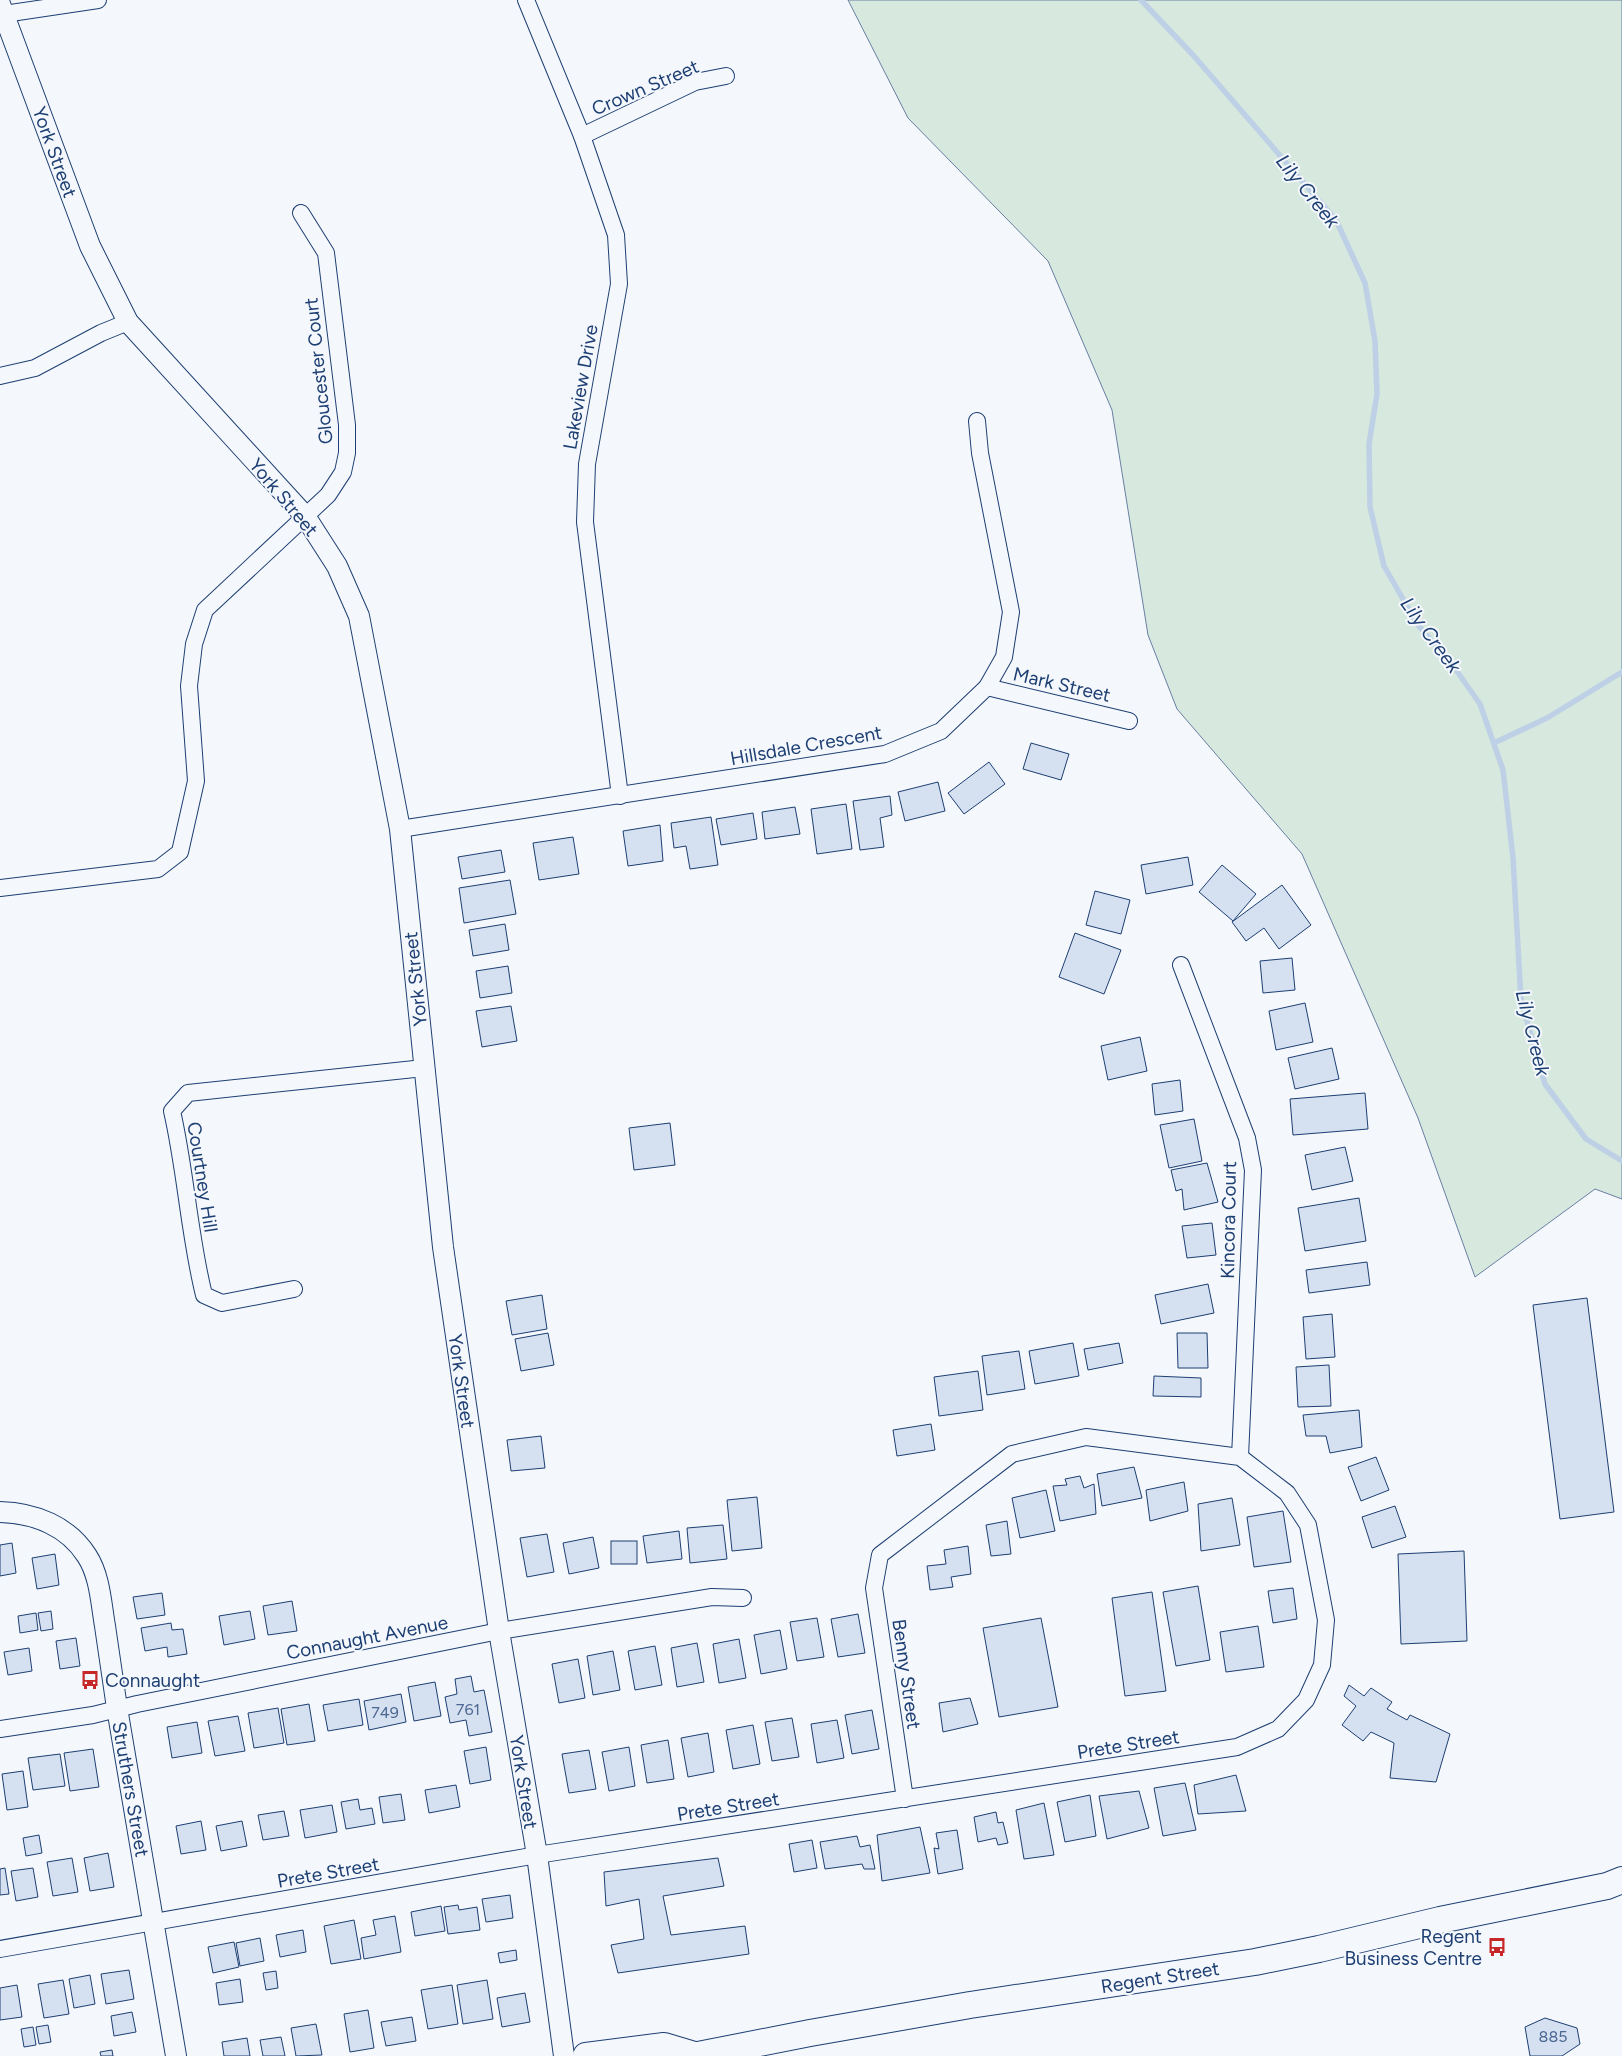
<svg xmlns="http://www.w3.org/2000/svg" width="1622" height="2056" viewBox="0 0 1622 2056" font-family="Figtree,sans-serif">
<rect width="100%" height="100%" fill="#f4f7fb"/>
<polygon fill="#d7e8df" stroke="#687fa3" points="848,0 1622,0 1622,1199 1595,1189 1475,1277 1418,1118 1302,854 1177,709 1148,635 1112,410 1048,261 908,118"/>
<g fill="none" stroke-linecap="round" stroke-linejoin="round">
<g stroke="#bed0e5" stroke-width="5.5">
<polyline points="1141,0 1193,55 1336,220 1365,283 1375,341 1377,394 1369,444 1370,507 1384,566 1418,625 1454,667 1480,704 1503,770 1513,858 1521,1000 1545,1084 1586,1139 1622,1161"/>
<polyline points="1494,743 1547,718 1622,672"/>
</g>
</g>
<g fill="#d5e0f0" stroke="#1d3f73">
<polygon points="1031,743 1069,754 1061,780 1023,769"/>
<polygon points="989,762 1005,784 964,814 948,793"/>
<polygon points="938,782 945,811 905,821 898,792"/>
<polygon points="890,796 892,815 880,818 884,847 860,850 853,801"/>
<polygon points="846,804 852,849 817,854 811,809"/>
<polygon points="795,807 800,834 765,839 762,812"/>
<polygon points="753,813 757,839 721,845 716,819"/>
<polygon points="711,817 718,865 690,869 686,846 674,848 671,823"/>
<polygon points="660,825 663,861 628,866 623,831"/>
<polygon points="573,837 579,874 539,880 533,843"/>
<polygon points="501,850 505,872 462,879 458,857"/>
<polygon points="1188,857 1193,885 1146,894 1141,865"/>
<polygon points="1222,865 1256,894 1233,921 1199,892"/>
<polygon points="510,880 516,914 464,923 459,888"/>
<polygon points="1282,885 1311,925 1279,949 1264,928 1246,941 1232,922"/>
<polygon points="1095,891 1130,900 1121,934 1086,925"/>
<polygon points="505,924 509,950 473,956 469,930"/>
<polygon points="1075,933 1121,950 1104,994 1059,977"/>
<polygon points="1292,958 1295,990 1263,993 1260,961"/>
<polygon points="508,966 512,993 480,998 476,971"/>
<polygon points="1305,1003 1313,1042 1276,1050 1269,1011"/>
<polygon points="511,1006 517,1041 482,1047 476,1011"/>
<polygon points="1140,1037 1147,1071 1108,1080 1101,1046"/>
<polygon points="1332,1048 1339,1079 1295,1089 1288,1058"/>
<polygon points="1180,1080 1183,1111 1155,1115 1152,1084"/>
<polygon points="1365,1093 1368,1129 1293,1135 1290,1099"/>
<polygon points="1194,1119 1202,1161 1169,1168 1160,1125"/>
<polygon points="670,1123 675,1165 634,1170 629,1128"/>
<polygon points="1345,1147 1353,1181 1312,1190 1305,1155"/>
<polygon points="1207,1163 1218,1202 1184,1210 1182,1189 1176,1191 1171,1170"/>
<polygon points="1359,1198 1366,1241 1305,1251 1298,1208"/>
<polygon points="1212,1223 1216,1255 1187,1258 1182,1226"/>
<polygon points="1367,1262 1370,1285 1309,1293 1306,1270"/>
<polygon points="1208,1284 1214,1313 1161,1324 1155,1295"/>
<polygon points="542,1295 547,1329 512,1335 506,1301"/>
<polygon points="1587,1298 1614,1512 1560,1519 1533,1305"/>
<polygon points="1332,1314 1335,1357 1306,1359 1303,1317"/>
<polygon points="548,1333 554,1365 521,1371 515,1339"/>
<polygon points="1177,1333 1207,1333 1208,1368 1178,1368"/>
<polygon points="1073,1343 1079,1376 1035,1384 1029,1351"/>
<polygon points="1119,1343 1123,1363 1088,1370 1084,1349"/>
<polygon points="1019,1351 1025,1389 987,1395 982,1356"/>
<polygon points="1329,1365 1331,1406 1298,1407 1296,1367"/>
<polygon points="978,1371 983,1410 939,1416 934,1377"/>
<polygon points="1154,1376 1201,1378 1201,1397 1153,1396"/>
<polygon points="1359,1410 1362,1447 1330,1453 1326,1436 1306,1436 1303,1415"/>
<polygon points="931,1424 935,1450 897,1456 893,1430"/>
<polygon points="541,1436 545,1468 511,1471 507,1440"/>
<polygon points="1376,1457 1389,1490 1361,1501 1348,1467"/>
<polygon points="1134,1467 1142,1498 1102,1506 1097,1474"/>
<polygon points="1080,1476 1084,1488 1094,1484 1096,1514 1060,1521 1053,1486 1067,1485 1065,1479"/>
<polygon points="1184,1482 1188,1511 1150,1521 1146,1490"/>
<polygon points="1046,1490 1055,1531 1020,1538 1012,1498"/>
<polygon points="757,1497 762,1548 732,1551 727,1500"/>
<polygon points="1232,1498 1240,1545 1201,1551 1198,1504"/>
<polygon points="1395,1506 1406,1537 1372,1548 1362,1517"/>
<polygon points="1283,1511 1291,1562 1254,1567 1247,1517"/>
<polygon points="1007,1521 1011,1554 991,1556 986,1525"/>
<polygon points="723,1525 727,1559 690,1563 687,1528"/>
<polygon points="679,1531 682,1559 647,1563 643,1536"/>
<polygon points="547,1534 554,1572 527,1577 520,1538"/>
<polygon points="593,1537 599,1568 569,1574 563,1543"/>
<rect x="611" y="1541" width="26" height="23"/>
<polygon points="12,1543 16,1573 0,1576 0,1545"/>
<polygon points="968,1546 971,1574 951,1577 953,1587 930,1590 927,1566 946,1564 944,1550"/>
<polygon points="1464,1551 1467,1641 1401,1644 1398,1554"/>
<polygon points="55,1554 59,1585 37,1589 32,1558"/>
<polygon points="1198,1586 1210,1660 1176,1666 1163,1592"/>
<polygon points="1293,1588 1297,1619 1273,1623 1268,1591"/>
<polygon points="1152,1592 1166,1691 1125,1696 1112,1598"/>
<polygon points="162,1593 165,1615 137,1619 133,1597"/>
<polygon points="292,1601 297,1631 268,1635 263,1606"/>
<polygon points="51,1611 53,1629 41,1631 38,1613"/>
<polygon points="250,1611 255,1639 224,1645 219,1616"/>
<polygon points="36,1613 38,1630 20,1633 18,1616"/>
<polygon points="858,1614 865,1653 838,1657 831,1619"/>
<polygon points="817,1618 824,1657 797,1661 790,1622"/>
<polygon points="1041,1618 1058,1707 999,1717 983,1628"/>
<polygon points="171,1623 172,1630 183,1629 187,1654 168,1657 167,1647 145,1651 141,1628"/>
<polygon points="1258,1626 1264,1667 1226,1672 1220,1632"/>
<polygon points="780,1630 787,1669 761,1674 754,1635"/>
<polygon points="76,1638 80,1666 60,1669 56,1641"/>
<polygon points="739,1639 746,1678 719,1683 713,1644"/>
<polygon points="697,1643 704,1682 677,1687 671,1648"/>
<polygon points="655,1646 662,1685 635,1690 628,1651"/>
<polygon points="29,1648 32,1671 8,1675 4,1652"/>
<polygon points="613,1651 620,1690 593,1695 587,1656"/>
<polygon points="578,1659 585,1698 559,1703 552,1664"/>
<polygon points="471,1676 474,1692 484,1690 492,1732 469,1736 466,1720 450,1723 445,1697 457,1694 455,1679"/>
<polygon points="435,1682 441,1716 414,1721 408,1687"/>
<polygon points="1349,1685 1364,1696 1371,1688 1392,1702 1387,1709 1407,1720 1410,1715 1450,1734 1436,1782 1390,1778 1394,1743 1371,1732 1363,1741 1342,1725 1356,1706 1344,1696"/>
<polygon points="401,1694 406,1722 369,1730 364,1701"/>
<polygon points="970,1698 978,1724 943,1732 939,1703"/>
<polygon points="359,1699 363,1725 328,1731 323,1705"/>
<polygon points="309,1704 315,1741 287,1745 281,1709"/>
<polygon points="278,1708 284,1743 254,1748 248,1713"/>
<polygon points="872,1710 879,1749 852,1754 845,1715"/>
<polygon points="238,1716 245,1751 215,1756 208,1721"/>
<polygon points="792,1718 799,1757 772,1761 765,1722"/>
<polygon points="837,1720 844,1758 817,1763 811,1724"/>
<polygon points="197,1722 202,1753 172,1758 167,1727"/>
<polygon points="753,1725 760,1764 733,1769 726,1730"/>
<polygon points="708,1733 714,1772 688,1777 681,1738"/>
<polygon points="668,1740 674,1779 647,1783 641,1745"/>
<polygon points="486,1747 491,1780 470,1784 464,1751"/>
<polygon points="629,1747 635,1786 609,1791 602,1752"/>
<polygon points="93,1749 99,1787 70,1791 64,1753"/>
<polygon points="589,1750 596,1789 569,1793 562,1754"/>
<polygon points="60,1754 65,1786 33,1790 28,1758"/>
<polygon points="23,1771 28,1807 7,1810 2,1774"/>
<polygon points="1236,1775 1246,1811 1198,1814 1194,1785"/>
<polygon points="1185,1783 1196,1830 1163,1836 1154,1788"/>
<polygon points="456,1785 460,1807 429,1813 425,1790"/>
<polygon points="1139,1791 1149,1828 1107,1839 1099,1796"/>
<polygon points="401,1794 405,1820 383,1823 379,1797"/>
<polygon points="1090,1795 1096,1836 1065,1842 1057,1802"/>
<polygon points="358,1799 360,1810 372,1808 375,1824 346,1829 341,1802"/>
<polygon points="1044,1803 1054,1855 1024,1859 1016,1810"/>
<polygon points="332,1805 337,1832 305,1838 300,1810"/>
<polygon points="284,1811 289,1836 263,1840 258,1815"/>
<polygon points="996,1812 998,1823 1003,1822 1008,1843 998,1845 996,1838 978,1842 974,1817"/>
<polygon points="201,1821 206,1850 181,1854 176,1826"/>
<polygon points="242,1821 247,1846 221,1851 216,1826"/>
<polygon points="920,1827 930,1873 882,1881 877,1835"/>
<polygon points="957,1830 963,1869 938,1874 934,1848 939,1849 936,1833"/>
<polygon points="39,1835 42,1853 26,1856 23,1838"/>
<polygon points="857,1836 860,1847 870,1845 875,1869 864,1869 862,1864 825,1869 820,1842"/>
<polygon points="812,1840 817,1868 794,1872 789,1844"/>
<polygon points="108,1853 114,1887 90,1891 84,1858"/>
<polygon points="72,1858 78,1892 53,1896 47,1862"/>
<polygon points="718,1858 724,1886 663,1896 671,1935 745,1926 749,1954 618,1973 611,1945 644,1939 639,1899 606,1906 604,1872"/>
<polygon points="5,1868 9,1894 0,1895 0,1869"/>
<polygon points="33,1868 38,1897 16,1901 11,1871"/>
<polygon points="510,1895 513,1918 486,1922 482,1899"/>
<polygon points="458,1905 459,1910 477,1907 480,1930 448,1934 444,1907"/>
<polygon points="441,1906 445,1931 415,1936 411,1912"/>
<polygon points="395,1916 401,1952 364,1959 361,1938 376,1935 373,1920"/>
<polygon points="354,1920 361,1959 331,1964 324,1926"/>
<polygon points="303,1930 306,1952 280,1957 276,1935"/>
<polygon points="260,1938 264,1961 240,1966 236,1943"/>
<polygon points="234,1942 239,1967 213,1973 208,1947"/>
<polygon points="516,1950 517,1960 500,1963 498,1953"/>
<polygon points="129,1970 134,1999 106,2004 101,1974"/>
<polygon points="276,1971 278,1988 266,1990 263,1973"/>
<polygon points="90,1975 95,2004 74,2008 69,1979"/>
<polygon points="240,1979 243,2002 219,2005 216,1983"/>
<polygon points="63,1980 69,2014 44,2018 38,1984"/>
<polygon points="487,1980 493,2019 463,2024 457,1985"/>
<polygon points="17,1985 22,2017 0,2020 0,1988"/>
<polygon points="452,1985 458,2024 428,2029 421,1990"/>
<polygon points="525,1993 530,2022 502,2027 497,1998"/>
<polygon points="368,2010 374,2048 350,2052 344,2014"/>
<polygon points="132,2012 136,2032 114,2036 111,2016"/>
<polygon points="412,2017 416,2041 386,2046 381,2022"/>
<polygon points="1545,2018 1577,2028 1580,2044 1562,2056 1530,2056 1525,2027"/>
<polygon points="316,2024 322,2055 296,2056 291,2028"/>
<polygon points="48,2025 51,2042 39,2044 36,2027"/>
<polygon points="33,2027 36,2045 24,2047 21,2029"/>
<polygon points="281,2037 285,2056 263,2056 260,2040"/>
<polygon points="247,2038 250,2056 224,2056 222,2042"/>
<polygon points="112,2050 113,2056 101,2056 100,2052"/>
</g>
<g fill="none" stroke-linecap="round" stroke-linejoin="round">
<g stroke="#1d3f73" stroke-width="18">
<g id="minor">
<polyline points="526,0 582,136 616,235 619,284 587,464 585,522 620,796"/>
<polyline points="4,14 98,0"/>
<polyline points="582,136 695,82 726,76"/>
<polyline points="0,376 35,368 101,333 128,322"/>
<polyline points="987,687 1129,721"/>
<polyline points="400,829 885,754 941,731 987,687 1004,657 1011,612 980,453 977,421"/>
<polyline points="0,888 158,869 180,852 196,781 189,686 194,644 205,610 328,495 343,472 347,453 347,425 326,253 301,213"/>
<polyline points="1181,965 1247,1138 1253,1170 1240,1457"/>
<path d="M 294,1289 L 222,1303 L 204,1295 C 189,1235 186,1172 172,1111 L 188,1093 L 424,1068"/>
<polyline points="0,1729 93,1715 137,1704 499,1631 712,1597 743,1598"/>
<polyline points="0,1949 537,1855 1237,1747 1278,1729 1306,1700 1322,1665 1326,1620 1308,1525 1287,1493 1240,1457 1086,1437 1012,1454 880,1555 874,1588 905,1799"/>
</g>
</g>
<g stroke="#1d3f73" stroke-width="22">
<g id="tertiary">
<polyline points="0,4 90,246 128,322 305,516 337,566 359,616 400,829 443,1247 499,1631 537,1855 564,2056"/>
<path d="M 0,1512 C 35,1513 68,1526 87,1556 C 100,1576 101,1603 105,1626 C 109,1653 113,1681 117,1708 C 136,1824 157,1940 176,2056"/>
</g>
</g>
<g stroke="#1d3f73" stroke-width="28">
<g id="primary">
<polyline points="586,2056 664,2046 694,2055"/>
<polyline points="693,2056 810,2033 970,2005 1255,1962 1319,1949 1440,1920 1607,1886 1622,1880"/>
</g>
</g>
<use href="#minor" stroke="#f4f7fb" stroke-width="16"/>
<use href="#tertiary" stroke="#f4f7fb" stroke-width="20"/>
<use href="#primary" stroke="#f4f7fb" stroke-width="26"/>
</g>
<defs>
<g id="bus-bare" transform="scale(1.5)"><path d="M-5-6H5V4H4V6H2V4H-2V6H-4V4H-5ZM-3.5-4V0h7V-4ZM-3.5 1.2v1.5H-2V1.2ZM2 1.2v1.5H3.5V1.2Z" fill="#c62828" stroke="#f4f7fb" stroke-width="2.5" paint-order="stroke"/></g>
</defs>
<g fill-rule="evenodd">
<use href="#bus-bare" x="90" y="1680"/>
<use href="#bus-bare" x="1497" y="1947"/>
</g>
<g text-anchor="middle" stroke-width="4" stroke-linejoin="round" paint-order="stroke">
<g font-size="16" fill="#4b6792">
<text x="468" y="1715">761</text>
<text x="385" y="1718">749</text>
<text x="1553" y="2042">885</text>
</g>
<g font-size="19" fill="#1d3f73" stroke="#f4f7fb">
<text transform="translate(645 87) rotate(-23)" y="7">Crown Street</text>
<text transform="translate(55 152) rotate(70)" y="7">York Street</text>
<text transform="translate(318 371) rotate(-96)" y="7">Gloucester Court</text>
<text transform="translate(580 387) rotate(-80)" y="7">Lakeview Drive</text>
<text transform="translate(284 497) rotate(50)" y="7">York Street</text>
<text transform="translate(1062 684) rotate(13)" y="7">Mark Street</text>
<text transform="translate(806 745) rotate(-10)" y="7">Hillsdale Crescent</text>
<text transform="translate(415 979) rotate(-96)" y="7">York Street</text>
<text transform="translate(203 1177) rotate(81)" y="7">Courtney Hill</text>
<text transform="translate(1228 1220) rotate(-89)" y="7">Kincora Court</text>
<text transform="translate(462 1381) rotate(82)" y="7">York Street</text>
<text transform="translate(367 1637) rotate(-11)" y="7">Connaught Avenue</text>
<text transform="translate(907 1674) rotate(82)" y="7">Benny Street</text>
<text transform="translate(1128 1744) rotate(-9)" y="7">Prete Street</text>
<text transform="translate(524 1782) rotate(81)" y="7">York Street</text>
<text transform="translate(131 1789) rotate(80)" y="7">Struthers Street</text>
<text transform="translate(728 1806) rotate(-9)" y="7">Prete Street</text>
<text transform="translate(328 1872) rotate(-10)" y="7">Prete Street</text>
<text transform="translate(1160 1977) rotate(-9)" y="7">Regent Street</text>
</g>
<g font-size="19" fill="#1d3f73" stroke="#f4f7fb" text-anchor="start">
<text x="105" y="1687">Connaught</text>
<text x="1482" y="1943" text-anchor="end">Regent<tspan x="1482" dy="22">Business Centre</tspan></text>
</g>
<g font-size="20" font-style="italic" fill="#1d3f73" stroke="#f4f7fb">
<text transform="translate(1308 191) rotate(51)" y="7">Lily Creek</text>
<text transform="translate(1431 635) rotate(54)" y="7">Lily Creek</text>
<text transform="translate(1533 1033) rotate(76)" y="7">Lily Creek</text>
</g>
</g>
</svg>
